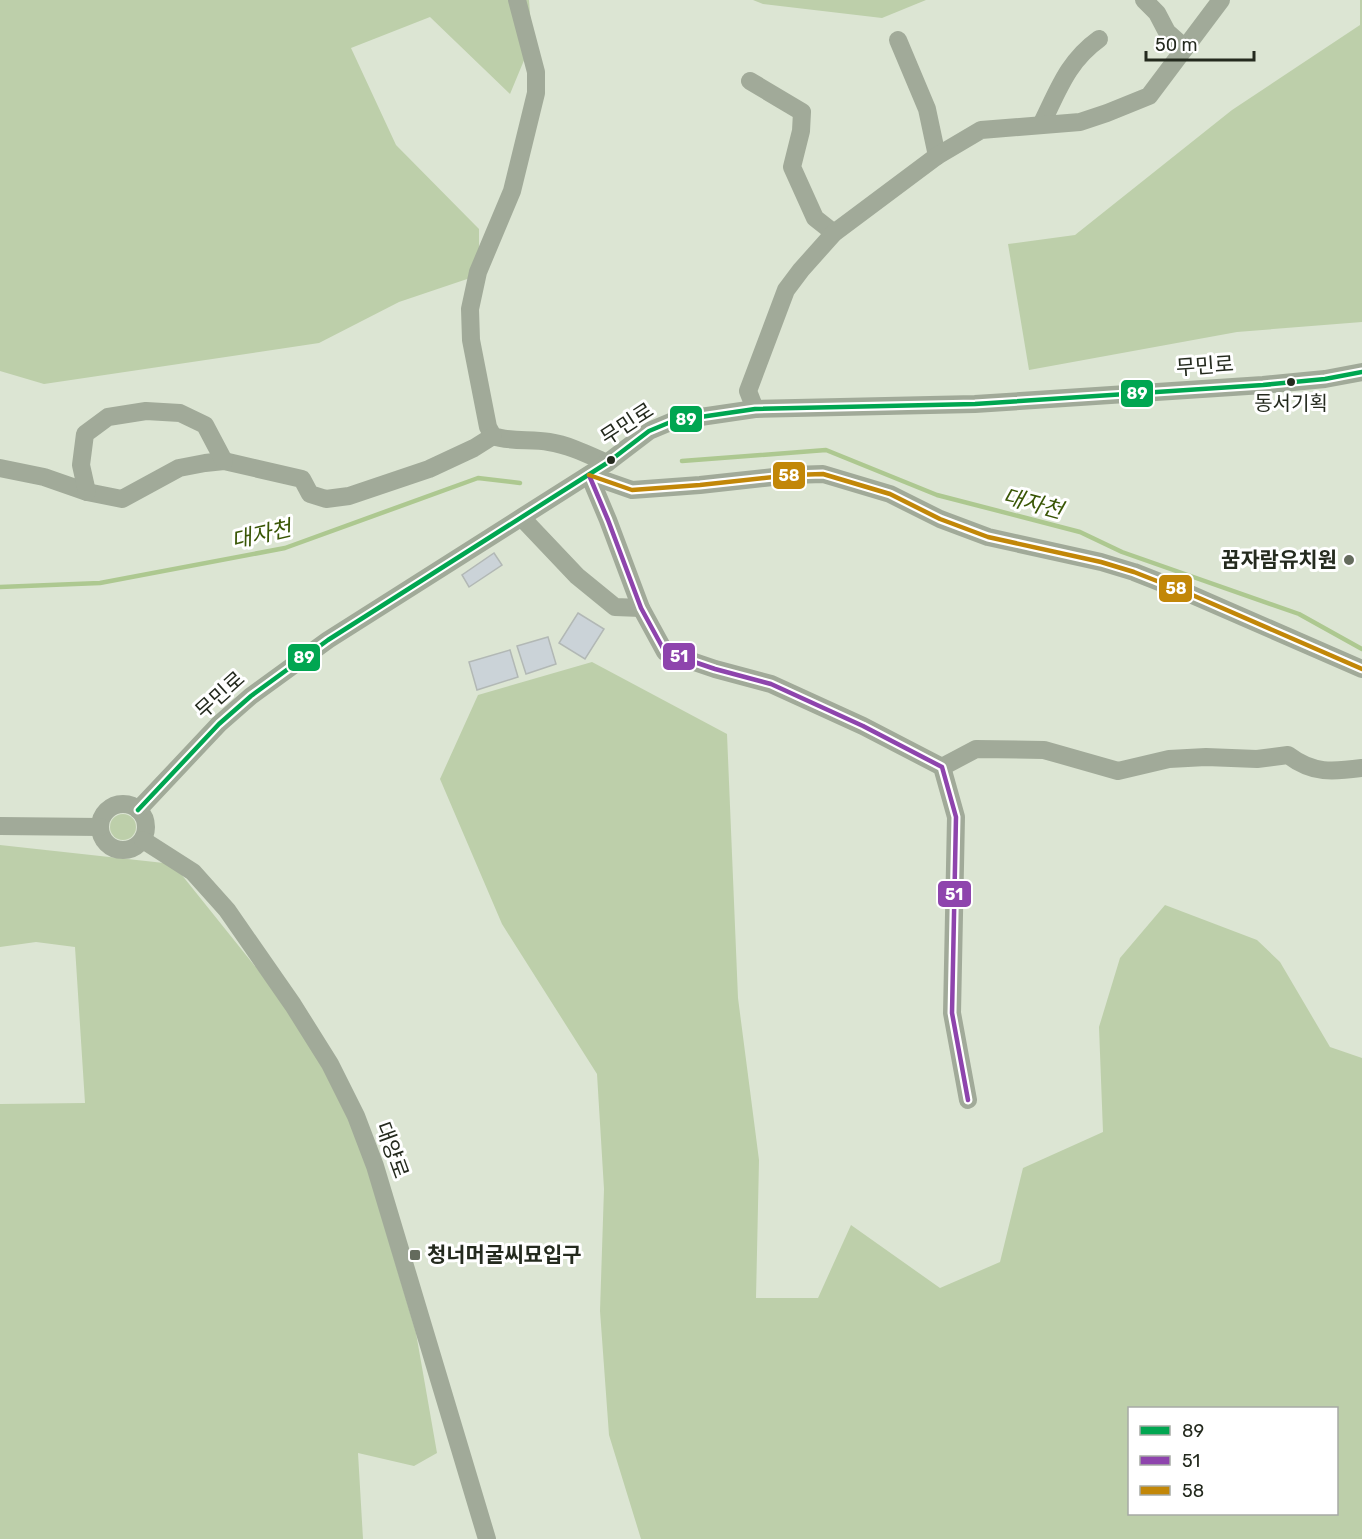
<svg xmlns="http://www.w3.org/2000/svg" width="1362" height="1539" viewBox="0 0 1362 1539" font-family="Rubik,'Noto Sans KR',sans-serif">
<rect width="100%" height="100%" fill="#dce5d3"/>
<g fill="#bdcfaa" fill-rule="evenodd">
<polygon points="0,0 529,0 532,41 510,94 430,17 351,48 396,145 479,229 479,275 399,302 319,343 44,384 0,371"/>
<polygon points="753,0 926,0 882,18 763,4"/>
<polygon points="1360,0 1362,0 1362,322 1237,332 1029,370 1008,244 1075,235 1232,110 1360,25"/>
<path d="M 592,662 L 727,734 L 738,998 L 759,1160 L 756,1298 L 818,1298 L 851,1225 L 940,1288 L 1000,1262 L 1023,1168 L 1103,1132 L 1099,1027 L 1120,958 L 1165,905 L 1257,940 L 1280,962 L 1330,1047 L 1362,1058 L 1362,1539 L 641,1539 L 609,1435 L 600,1311 L 604,1189 L 597,1074 L 502,924 L 440,779 L 478,695 ZM 1130,1408 L 1336,1408 L 1336,1514 L 1130,1514 Z"/>
<circle cx="123" cy="827" r="13"/>
<polygon points="0,845 173,864 258,970 336,1062 416,1333 437,1453 414,1466 358,1453 363,1539 0,1539 0,1104 85,1103 75,947 36,942 0,947"/>
</g>
<g fill="none" stroke-linecap="round" stroke-linejoin="round">
<g stroke="#adc890" stroke-width="4.5">
<polyline points="682,461 826,450 937,495 1080,532 1122,552 1299,614 1362,649"/>
<polyline points="0,587 100,583 285,548 478,478 520,483"/>
</g>
</g>
<g fill="#cbd3d8" stroke="#b2b8b5" stroke-width="1.5">
<polygon points="494,553 502,565 469,587 462,575"/>
<polygon points="578,613 604,629 585,659 559,643"/>
<polygon points="548,637 556,664 526,674 517,646"/>
<polygon points="510,650 518,677 477,690 469,662"/>
</g>
<g fill="none" stroke-linecap="round" stroke-linejoin="round">
<g stroke="#a1aa99" stroke-width="18">
<path d="M 517,0 L 536,72 L 536,93 L 512,191 L 478,272 L 470,309 L 471,340 L 488,427 L 493,436 C 509,442 531,439 549,442 C 569,445 589,455 607,463"/>
<polyline points="1144,0 1157,13 1167,32 1185,48"/>
<polyline points="898,40 927,109 937,156"/>
<polyline points="750,81 802,112 801,131 792,167 815,218 834,233"/>
<path d="M 1041,125 C 1058,91 1067,62 1099,39"/>
<polyline points="755,409 748,391 786,290 801,270 834,233 937,156 981,130 1080,122 1107,113 1149,96 1221,0"/>
<polyline points="0,468 44,477 87,492 122,499 179,468 205,463 224,461 302,479 310,494 326,499 349,496 429,469 474,448 493,436"/>
<polyline points="589,475 608,520 641,608 665,652 715,669 771,684 863,726 942,767 956,817 952,1013 968,1100"/>
<polyline points="589,475 632,490 700,485 792,475 823,474 890,494 940,519 988,537 1101,562 1134,572 1190,594 1362,669"/>
<polyline points="87,492 81,465 85,434 108,417 146,411 180,413 205,425 224,461"/>
<polyline points="522,518 577,576 615,607 641,608"/>
<path d="M 942,767 L 976,749 L 1044,750 L 1118,771 L 1169,759 L 1206,757 L 1257,759 L 1288,755 C 1313,774 1333,772 1362,768"/>
<circle cx="123" cy="827" r="23"/>
<polyline points="138,810 219,724 251,696 328,640 607,463 649,431 673,421 755,409 975,404 1263,385 1325,379 1362,372"/>
<polyline points="0,826 100,827"/>
<polyline points="143,840 193,872 227,910 293,1005 330,1064 356,1116 375,1166 487,1539"/>
</g>
<g stroke="#fff" stroke-width="9">
<polyline id="bus-1" points="138,810 219,724 251,696 328,640 607,463 649,431 673,421 755,409 975,404 1263,385 1325,379 1362,372"/>
</g>
<g stroke="#fff" stroke-width="9">
<polyline id="bus-2" points="589,475 608,520 641,608 665,652 715,669 771,684 863,726 942,767 956,817 952,1013 968,1100"/>
</g>
<g stroke="#fff" stroke-width="9">
<polyline id="bus-3" points="589,475 632,490 700,485 792,475 823,474 890,494 940,519 988,537 1101,562 1134,572 1190,594 1362,669"/>
</g>
<use href="#bus-1" stroke="#00a651" stroke-width="4.5"/>
<use href="#bus-2" stroke="#8e44ad" stroke-width="4.5"/>
<use href="#bus-3" stroke="#c28708" stroke-width="4.5"/>
</g>
<g fill="#242a1e" stroke="#fff" stroke-width="2">
<circle cx="1291" cy="382" r="5"/>
<circle cx="611" cy="460" r="5"/>
</g>
<g fill="#646b5d" stroke="#fff" stroke-width="2">
<circle cx="1349" cy="560" r="6"/>
<rect x="409" y="1249" width="12" height="12" rx="3"/>
</g>
<g text-anchor="middle" stroke-width="6" stroke-linejoin="round" paint-order="stroke">
<g font-size="20" fill="#242a1e" stroke="#fff">
<text x="1291" y="410">동서기획</text>
</g>
<g font-size="21" fill="#242a1e" stroke="#fff">
<text transform="translate(1205 366) rotate(-4)" y="7">무민로</text>
<text transform="translate(627 424) rotate(-33)" y="7">무민로</text>
<text transform="translate(220 695) rotate(-42)" y="7">무민로</text>
<text transform="translate(392 1150) rotate(70)" y="7">대양로</text>
</g>
<g font-size="21" font-weight="bold" fill="#242a1e" stroke="#fff" text-anchor="end">
<text x="1337" y="567">꿈자람유치원</text>
<text x="427" y="1262" text-anchor="start">청너머굴씨묘입구</text>
</g>
<g font-size="22" font-style="italic" fill="#395605" stroke="#fff">
<text transform="translate(1033 503) rotate(15)" y="8">대자천</text>
<text transform="translate(261 534) rotate(-13)" y="8">대자천</text>
</g>
</g>
<g stroke="#fff" stroke-width="2">
<rect x="1120" y="379" width="34" height="29" rx="6" fill="#00a651"/>
<rect x="669" y="405" width="34" height="28" rx="6" fill="#00a651"/>
<rect x="772" y="461" width="34" height="29" rx="6" fill="#c28708"/>
<rect x="1158" y="574" width="35" height="29" rx="6" fill="#c28708"/>
<rect x="662" y="642" width="34" height="29" rx="6" fill="#8e44ad"/>
<rect x="287" y="643" width="34" height="29" rx="6" fill="#00a651"/>
<rect x="937" y="880" width="35" height="28" rx="6" fill="#8e44ad"/>
</g>
<g font-size="16" text-anchor="middle" font-weight="bold" fill="#fff">
<text x="1137" y="399">89</text>
<text x="686" y="425">89</text>
<text x="789" y="481">58</text>
<text x="1176" y="594">58</text>
<text x="679" y="662">51</text>
<text x="304" y="663">89</text>
<text x="954" y="900">51</text>
</g>
<rect x="1128" y="1407" width="210" height="108" fill="#ffffff" stroke="#a7aaa5" stroke-width="1.5"/>
<rect x="1140" y="1426" width="30" height="9" fill="#00a651" stroke="#a7aaa5" stroke-width="1.5"/>
<text x="1182" y="1437" font-size="18" fill="#242a1e">89</text>
<rect x="1140" y="1456" width="30" height="9" fill="#8e44ad" stroke="#a7aaa5" stroke-width="1.5"/>
<text x="1182" y="1467" font-size="18" fill="#242a1e">51</text>
<rect x="1140" y="1486" width="30" height="9" fill="#c28708" stroke="#a7aaa5" stroke-width="1.5"/>
<text x="1182" y="1497" font-size="18" fill="#242a1e">58</text>
<path d="M1146 51v9h108v-9" fill="none" stroke="#242a1e" stroke-width="3"/>
<text x="1155" y="51" font-size="18" fill="#242a1e" stroke="#ffffff" stroke-width="4.5" paint-order="stroke">50 m</text>
</svg>
